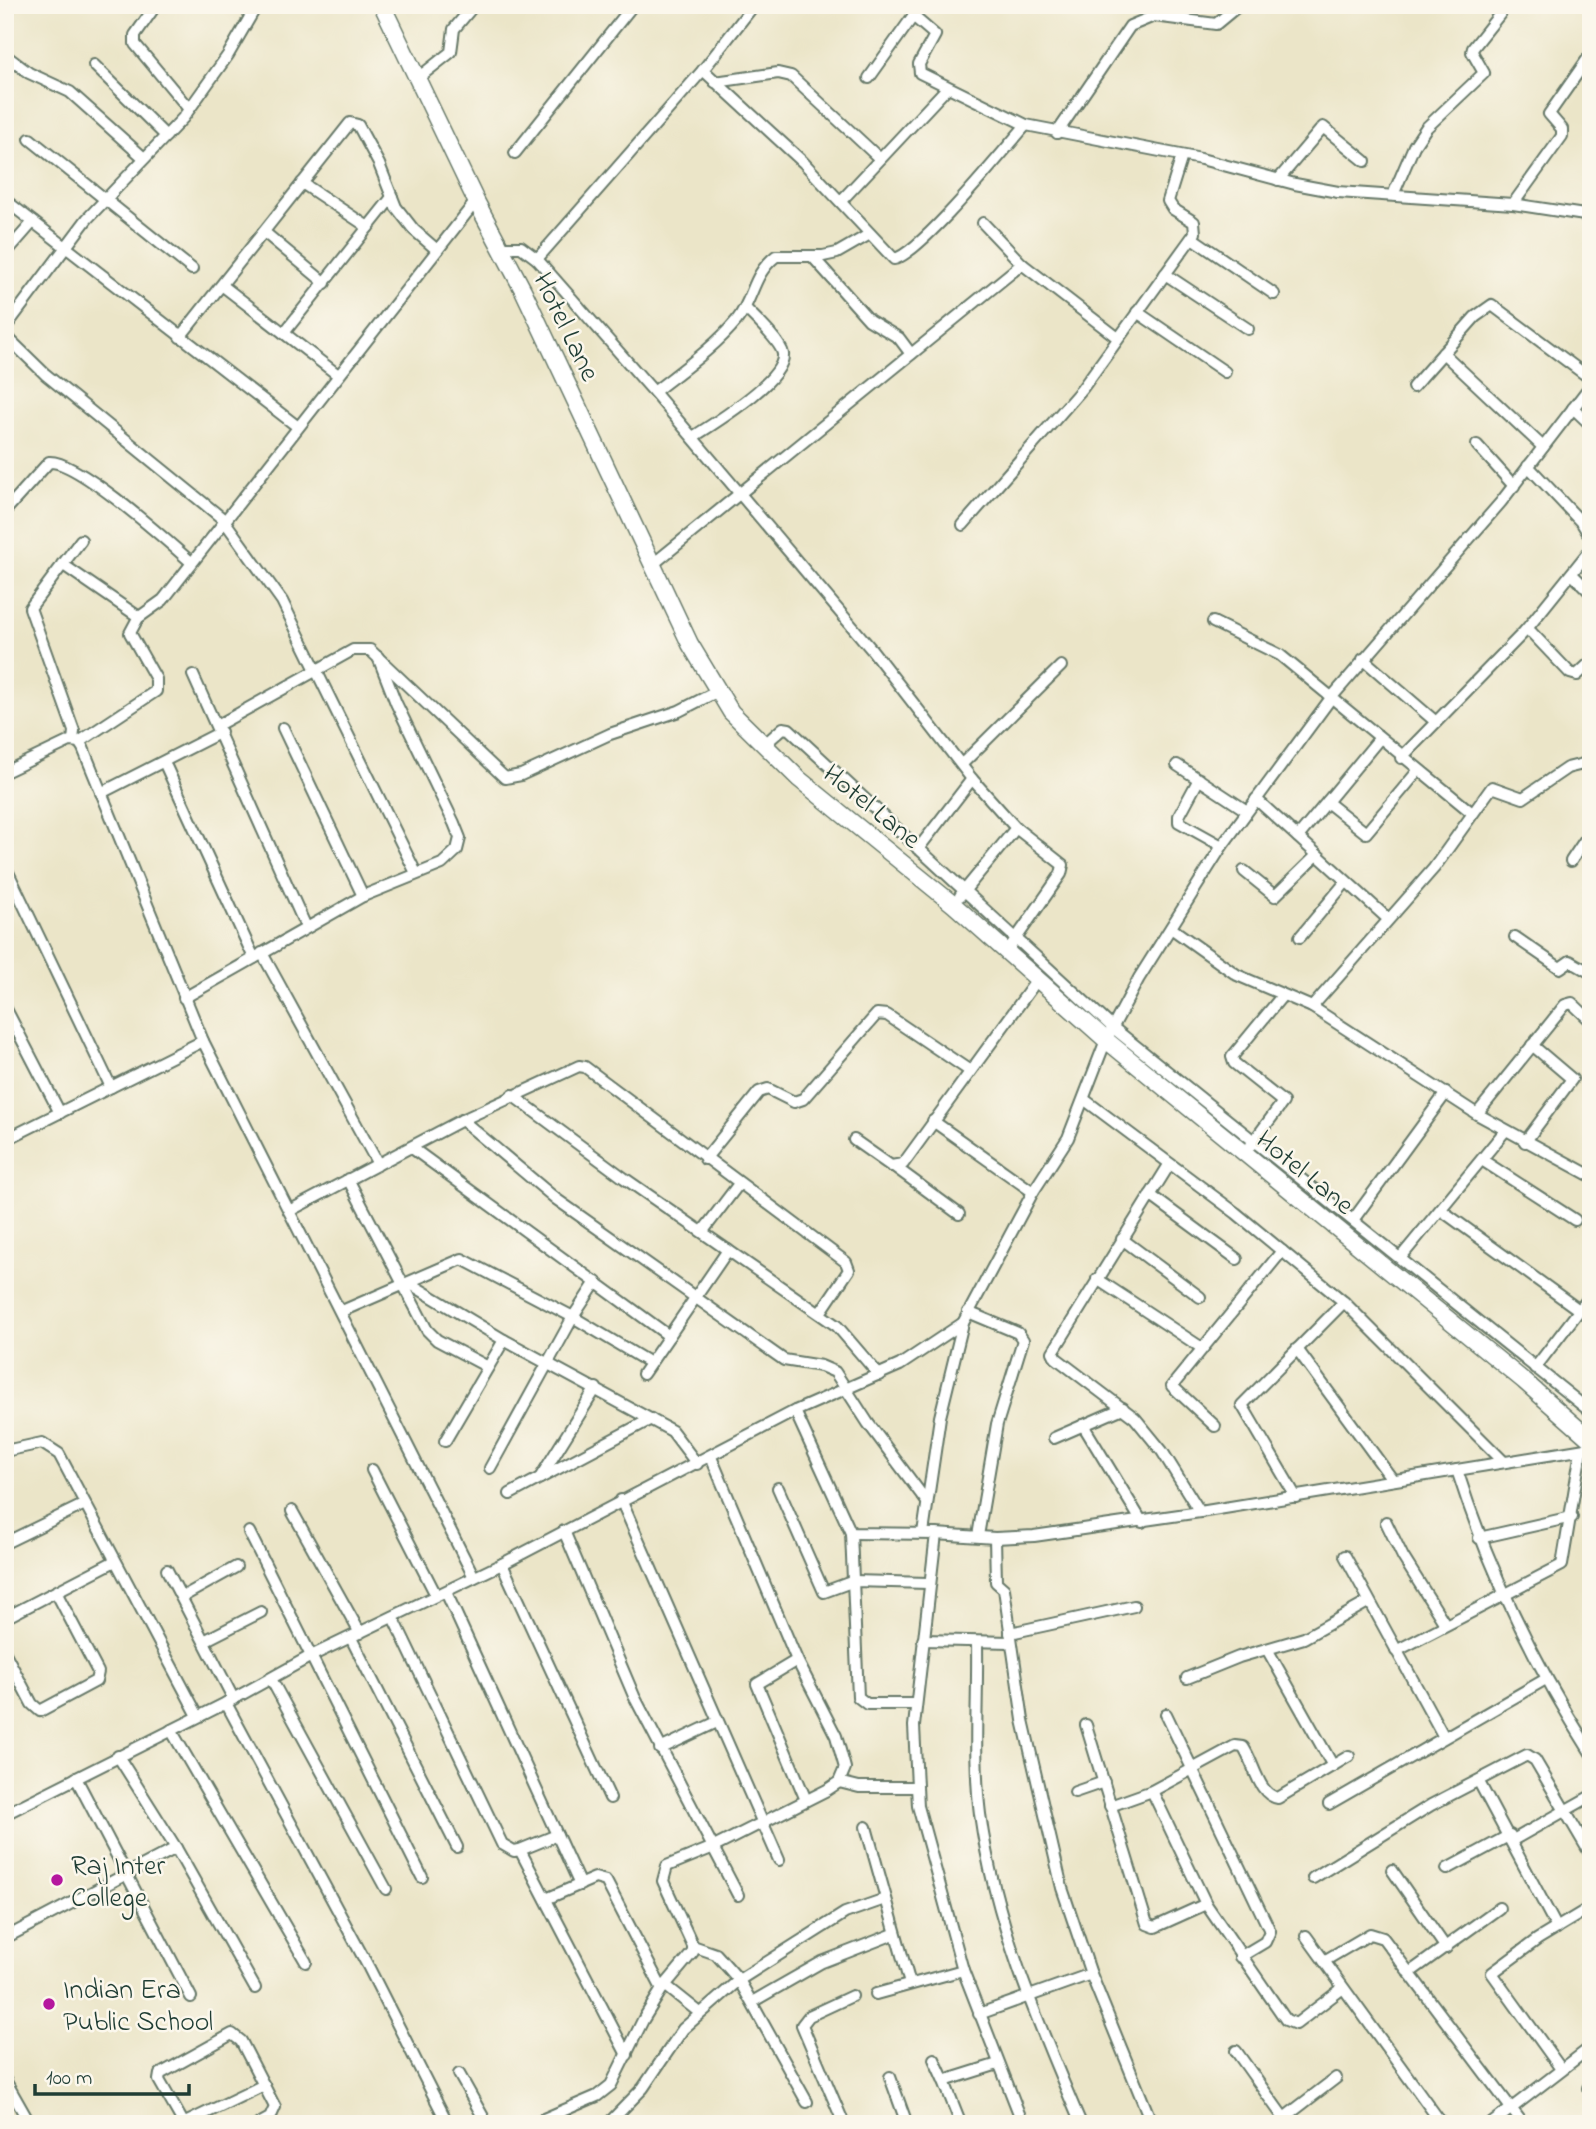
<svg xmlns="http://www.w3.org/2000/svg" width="1596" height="2129" viewBox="0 0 1596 2129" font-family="'Indie Flower',sans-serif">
<rect width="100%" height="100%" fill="#fbf7ec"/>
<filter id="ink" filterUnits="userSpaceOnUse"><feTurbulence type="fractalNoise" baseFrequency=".0143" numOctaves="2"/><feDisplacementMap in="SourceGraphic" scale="14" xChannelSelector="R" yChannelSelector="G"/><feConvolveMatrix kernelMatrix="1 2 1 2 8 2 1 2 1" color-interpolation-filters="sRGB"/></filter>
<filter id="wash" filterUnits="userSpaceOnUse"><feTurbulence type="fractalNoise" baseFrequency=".00686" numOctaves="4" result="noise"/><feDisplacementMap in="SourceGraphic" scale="28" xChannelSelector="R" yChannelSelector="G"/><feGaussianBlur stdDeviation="1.57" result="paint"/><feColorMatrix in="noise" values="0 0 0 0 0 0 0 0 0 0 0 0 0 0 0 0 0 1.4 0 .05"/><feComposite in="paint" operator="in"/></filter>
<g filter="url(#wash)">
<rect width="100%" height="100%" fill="#ebe5c8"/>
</g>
<g filter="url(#ink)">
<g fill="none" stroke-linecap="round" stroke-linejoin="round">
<g stroke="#667868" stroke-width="14">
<g id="street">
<polyline points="156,5 135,35 135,44 189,109"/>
<polyline points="913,16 935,35 919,64 920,73 1026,125 1201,159 1295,184 1338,192 1513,204 1591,216"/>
<polyline points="5,55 29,73 70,92 144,158"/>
<polyline points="94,65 166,136"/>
<path d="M 703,70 L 803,162 L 894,259 C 920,254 1004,150 1026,125"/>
<polyline points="418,78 451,52 454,29 474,5"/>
<polyline points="869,78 921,5"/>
<polyline points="715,82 778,73 791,76 879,158"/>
<polyline points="1057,133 1130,26 1154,16 1216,24 1239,5"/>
<polyline points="30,139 192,269"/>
<polyline points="515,153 633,5"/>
<polyline points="1278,180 1323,127 1365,161"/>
<polyline points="302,183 368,227"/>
<polyline points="1393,195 1414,146 1426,128 1484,73 1472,52 1473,48 1507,5"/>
<polyline points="5,200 298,427"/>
<polyline points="841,201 947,88"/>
<polyline points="1513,204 1562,136 1562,129 1549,114 1591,54"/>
<polyline points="983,223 1022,264 1118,338"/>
<polyline points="264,232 325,283"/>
<polyline points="1192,238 1274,294"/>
<polyline points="500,247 521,247 537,259 654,392 872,650 972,779 1016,828 1063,865 1061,874 1006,953"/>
<polyline points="5,254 33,222"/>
<polyline points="812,256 869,320 899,338 911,354"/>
<polyline points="537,259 703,70 754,5"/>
<polyline points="1165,274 1248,329"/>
<polyline points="223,286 338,375"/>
<polyline points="1137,312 1225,372"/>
<polyline points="5,328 87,219 183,118 228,55 257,5"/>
<polyline points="284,333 392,197"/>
<polyline points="5,335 45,374 223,519 282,601 416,873"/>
<polyline points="180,337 350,123 358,125 379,164 396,207 414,230 437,250"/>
<polyline points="1443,353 1543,447"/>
<polyline points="1413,387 1475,317 1492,305 1591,379"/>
<path d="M 654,392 C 682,370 714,348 737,320 C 754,298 752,275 776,256 L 823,256 L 837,253 L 870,234"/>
<polyline points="1573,408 1591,425"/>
<path d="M 693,437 C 713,424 786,380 783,354 C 781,342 754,317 745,308"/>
<polyline points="1477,445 1514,486"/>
<polyline points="1528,466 1582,523 1591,538"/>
<path d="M 5,511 L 49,462 C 78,460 166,540 191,562"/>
<polyline points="963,525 1082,389 1195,233 1194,222 1173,209 1168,201 1182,156"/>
<polyline points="62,564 139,617"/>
<polyline points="652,565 1022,264"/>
<polyline points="1572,574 1591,593"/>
<polyline points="1213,622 1280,655 1471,812"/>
<polyline points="1525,631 1591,549"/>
<polyline points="1363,659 1436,722"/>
<polyline points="193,675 306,927"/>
<polyline points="218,725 353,650 370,650 505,778 521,775 610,734 679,711 716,692"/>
<polyline points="283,728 363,896"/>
<polyline points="73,741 74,731 30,608 81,540"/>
<polyline points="79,742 156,691 156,679 130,633 138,618 163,600 476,201"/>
<polyline points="764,745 783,728 789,729 1112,1027 1591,1412"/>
<polyline points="1401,758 1525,631 1531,632 1570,673 1577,675 1591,662"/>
<polyline points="164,762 254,958"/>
<polyline points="962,764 1061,666"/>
<polyline points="1177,765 1247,811"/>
<polyline points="5,772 70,741 79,742 83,748 203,1041 474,1577"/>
<polyline points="1199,779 1179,816 1179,822 1222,846"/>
<polyline points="101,793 221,732"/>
<polyline points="1256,799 1387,918"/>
<polyline points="1327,802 1366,833 1418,771"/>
<polyline points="1298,837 1379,739"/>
<polyline points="918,849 972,779"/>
<polyline points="1571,861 1591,831"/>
<polyline points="5,866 111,1087"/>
<polyline points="1244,871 1275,896 1316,856"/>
<polyline points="960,896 1016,828"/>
<polyline points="1171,928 1237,975 1312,1007 1477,1114 1591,1176"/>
<polyline points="1300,937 1345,883"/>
<polyline points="1515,937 1560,968 1570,961 1591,973"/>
<polyline points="262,953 378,1164"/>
<polyline points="184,998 363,896 442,864 457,850 460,838 454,823 396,703 378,657"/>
<polyline points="5,1007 60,1113"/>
<polyline points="1312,1007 1434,868 1492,787 1523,798 1567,768 1591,762"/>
<polyline points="512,1095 624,1178 837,1326 879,1375"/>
<polyline points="1085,1100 1236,1213 1344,1302 1504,1462"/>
<polyline points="1477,1114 1565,1005 1572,1003 1591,1021"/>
<polyline points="462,1120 556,1199 784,1360 821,1366 835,1372 868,1423 927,1502"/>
<polyline points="933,1121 1033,1192"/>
<polyline points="5,1140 203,1041"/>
<polyline points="854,1140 891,1166 903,1164 1037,980"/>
<polyline points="1525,1142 1572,1079 1532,1045"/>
<polyline points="1251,1145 1283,1102 1234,1063 1232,1057 1282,996"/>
<polyline points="412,1148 669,1336"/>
<polyline points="705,1159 759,1092 768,1089 794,1102 803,1099 877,1014 887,1015 970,1071"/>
<polyline points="1482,1160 1575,1220"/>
<polyline points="1169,1165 1053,1352 1056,1358 1135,1418 1162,1451 1200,1512 1591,1448"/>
<polyline points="895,1167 959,1214"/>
<polyline points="348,1179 427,1330 437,1340 488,1367"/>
<polyline points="1150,1195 1237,1259"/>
<polyline points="1441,1210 1579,1310"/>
<polyline points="289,1211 462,1120 579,1066 585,1067 846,1262 849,1270 820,1313"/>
<polyline points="1353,1220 1446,1093"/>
<polyline points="703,1231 738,1185"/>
<polyline points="1122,1239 1200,1297"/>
<polyline points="1401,1257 1505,1131"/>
<polyline points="1097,1279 1202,1348"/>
<polyline points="409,1283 504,1340 672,1431 697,1464"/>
<polyline points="342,1311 462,1259 573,1317 650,1363"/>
<polyline points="968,1312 1018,1333 1023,1340 997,1424 978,1536"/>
<polyline points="1297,1349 1392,1479"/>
<polyline points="1535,1368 1591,1295"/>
<polyline points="643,1374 728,1250"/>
<polyline points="795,1411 851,1533 936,1534 914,1726 918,1806 963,1970 1023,2124"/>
<polyline points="1083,1425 1142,1522"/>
<polyline points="1215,1426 1172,1386 1282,1251"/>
<polyline points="1054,1438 1123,1408"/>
<polyline points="445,1441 504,1340"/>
<polyline points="5,1451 42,1443 59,1454 198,1716"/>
<polyline points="490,1468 573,1317 596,1282"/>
<polyline points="372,1470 436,1595"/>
<path d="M 1457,1470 C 1489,1571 1534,1663 1591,1753"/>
<polyline points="540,1478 596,1388"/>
<polyline points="778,1488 824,1592 854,1581 928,1583"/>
<polyline points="510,1494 651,1419"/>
<polyline points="1296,1497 1242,1405 1344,1302"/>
<polyline points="621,1500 779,1860"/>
<polyline points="292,1511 360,1633"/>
<polyline points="1386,1522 1403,1557 1445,1624"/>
<polyline points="564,1531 634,1696 738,1895"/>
<polyline points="249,1532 422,1877"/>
<polyline points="851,1533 858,1697 867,1704 916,1704"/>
<polyline points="923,1533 940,1417 963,1323 1033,1192 1068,1138 1106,1040 1139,978 1222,846 1331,698 1501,502 1591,385"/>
<polyline points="936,1534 995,1538 1034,1536 1200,1512"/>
<polyline points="995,1538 996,1582 1004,1589 1023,1720 1062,1888 1091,1974 1152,2124"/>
<polyline points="1479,1538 1572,1517"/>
<polyline points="5,1543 85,1504"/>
<polyline points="1345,1556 1444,1737"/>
<polyline points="502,1564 610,1798"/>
<polyline points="167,1570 233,1698"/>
<polyline points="446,1592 580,1885"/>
<polyline points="182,1597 236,1567"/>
<polyline points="393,1617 502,1844 514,1851 520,1850 557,1835"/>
<polyline points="5,1618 115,1561"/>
<polyline points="1010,1633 1134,1606"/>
<polyline points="351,1638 457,1847"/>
<polyline points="923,1640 1011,1642"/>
<polyline points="204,1641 261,1612"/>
<path d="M 977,1643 C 978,1699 973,1758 980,1814 C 995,1924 1038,2023 1081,2124"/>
<polyline points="1267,1649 1333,1766"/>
<polyline points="1396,1651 1562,1565 1581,1451"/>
<polyline points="5,1653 32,1704 40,1711 96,1681 98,1672 56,1592"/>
<polyline points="797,1660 757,1684 806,1800"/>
<polyline points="1187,1678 1239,1657 1304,1638 1368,1602"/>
<polyline points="271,1679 386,1889"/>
<polyline points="226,1703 369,1968 448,2124"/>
<polyline points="1166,1714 1270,1931 1265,1942 1240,1957"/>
<polyline points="1086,1725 1147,1924 1155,1927 1206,1904"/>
<polyline points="171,1730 306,1962"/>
<polyline points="660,1749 717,1722"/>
<polyline points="76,1778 191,1997"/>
<polyline points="839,1782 859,1787 916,1787"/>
<polyline points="1479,1782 1557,1928"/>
<polyline points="1152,1791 1206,1904 1286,2020 1296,2024 1343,1988"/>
<polyline points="1075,1792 1104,1782"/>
<polyline points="1329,1804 1546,1679"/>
<path d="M 1110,1806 L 1152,1791 L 1235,1746 L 1243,1747 C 1254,1762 1258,1795 1278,1798 L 1349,1756"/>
<polyline points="5,1814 226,1703 311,1656 502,1564 795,1411 900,1365 963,1323"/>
<polyline points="866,1827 910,1984"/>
<polyline points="1513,1840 1591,1796"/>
<polyline points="176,1848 255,1988"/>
<polyline points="520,1850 627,2055"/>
<polyline points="1447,1869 1510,1835"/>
<polyline points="1392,1870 1446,1948"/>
<polyline points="1313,1878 1431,1805 1527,1755 1535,1760 1591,1855"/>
<polyline points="546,1899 595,1878 606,1881 662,1989"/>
<polyline points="1306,1936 1442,2124"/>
<polyline points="5,1938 176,1848 118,1756"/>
<polyline points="693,1946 716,1954 739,1980 807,2102"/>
<polyline points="1324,1961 1370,1934 1383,1938 1523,2124"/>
<polyline points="1409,1973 1499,1908"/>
<polyline points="665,1985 700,2013"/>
<polyline points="876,1994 963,1970"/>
<polyline points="752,2002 822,1962 894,1934"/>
<polyline points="979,2014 1091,1974"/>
<polyline points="1236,2051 1288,2124"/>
<polyline points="934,2059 944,2081"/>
<polyline points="1561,2069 1492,1973 1538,1939 1591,1907"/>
<polyline points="459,2074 487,2124"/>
<polyline points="890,2077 907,2124"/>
<polyline points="5,2080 30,2124"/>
<polyline points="1588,2088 1591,2091"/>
<polyline points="1284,2118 1336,2078"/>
<polyline points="183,2124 264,2085"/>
<polyline points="184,2124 159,2080 160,2074 232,2034 241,2041 275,2107 270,2118 259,2124"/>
<polyline points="532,2124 597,2096 611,2085 643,2020 662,1989 693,1952 693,1946 663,1881 667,1866 716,1846 827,1790 839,1782 845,1768 836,1736 797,1660 711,1457"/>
<polyline points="608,2124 643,2088 683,2029 739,1980 845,1913 885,1899"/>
<polyline points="844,2124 802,2025 809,2016 852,1996"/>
<polyline points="961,2124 944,2081 998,2064"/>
<polyline points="1491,2124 1591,2047"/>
</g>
</g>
<g stroke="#667868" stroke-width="19">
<polyline id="secondary" points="382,5 476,201 523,290 690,644 731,712 799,779 954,905 1106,1040 1524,1381 1591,1440"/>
</g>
<use href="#street" stroke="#fff" stroke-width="10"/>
<use href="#secondary" stroke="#fff" stroke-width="16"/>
</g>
</g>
<g fill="#b5179e" stroke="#fbf7ec" stroke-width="2.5">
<circle cx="57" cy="1880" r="7"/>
<circle cx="49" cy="2004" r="7"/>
</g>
<g text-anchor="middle" stroke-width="5" stroke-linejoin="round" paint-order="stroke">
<g font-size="28" fill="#1f3d34" stroke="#fbf7ec">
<text transform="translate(568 326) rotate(64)" y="10">Hotel Lane</text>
<text transform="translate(873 805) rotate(39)" y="10">Hotel Lane</text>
<text transform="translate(1306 1171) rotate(39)" y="10">Hotel Lane</text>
</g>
<g font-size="28" fill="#1f3d34" stroke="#fbf7ec" text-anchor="start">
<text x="71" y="1874">Raj Inter<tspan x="71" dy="32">College</tspan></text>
<text x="63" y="1998">Indian Era<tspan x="63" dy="32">Public School</tspan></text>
</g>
</g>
<rect width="1596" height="2129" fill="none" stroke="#fbf7ec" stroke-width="28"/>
<path d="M35 2084v10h154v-10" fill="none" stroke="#1f3d34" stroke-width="3.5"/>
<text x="46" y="2084" font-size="21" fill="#1f3d34" stroke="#fbf7ec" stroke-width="5" paint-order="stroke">100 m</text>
</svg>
